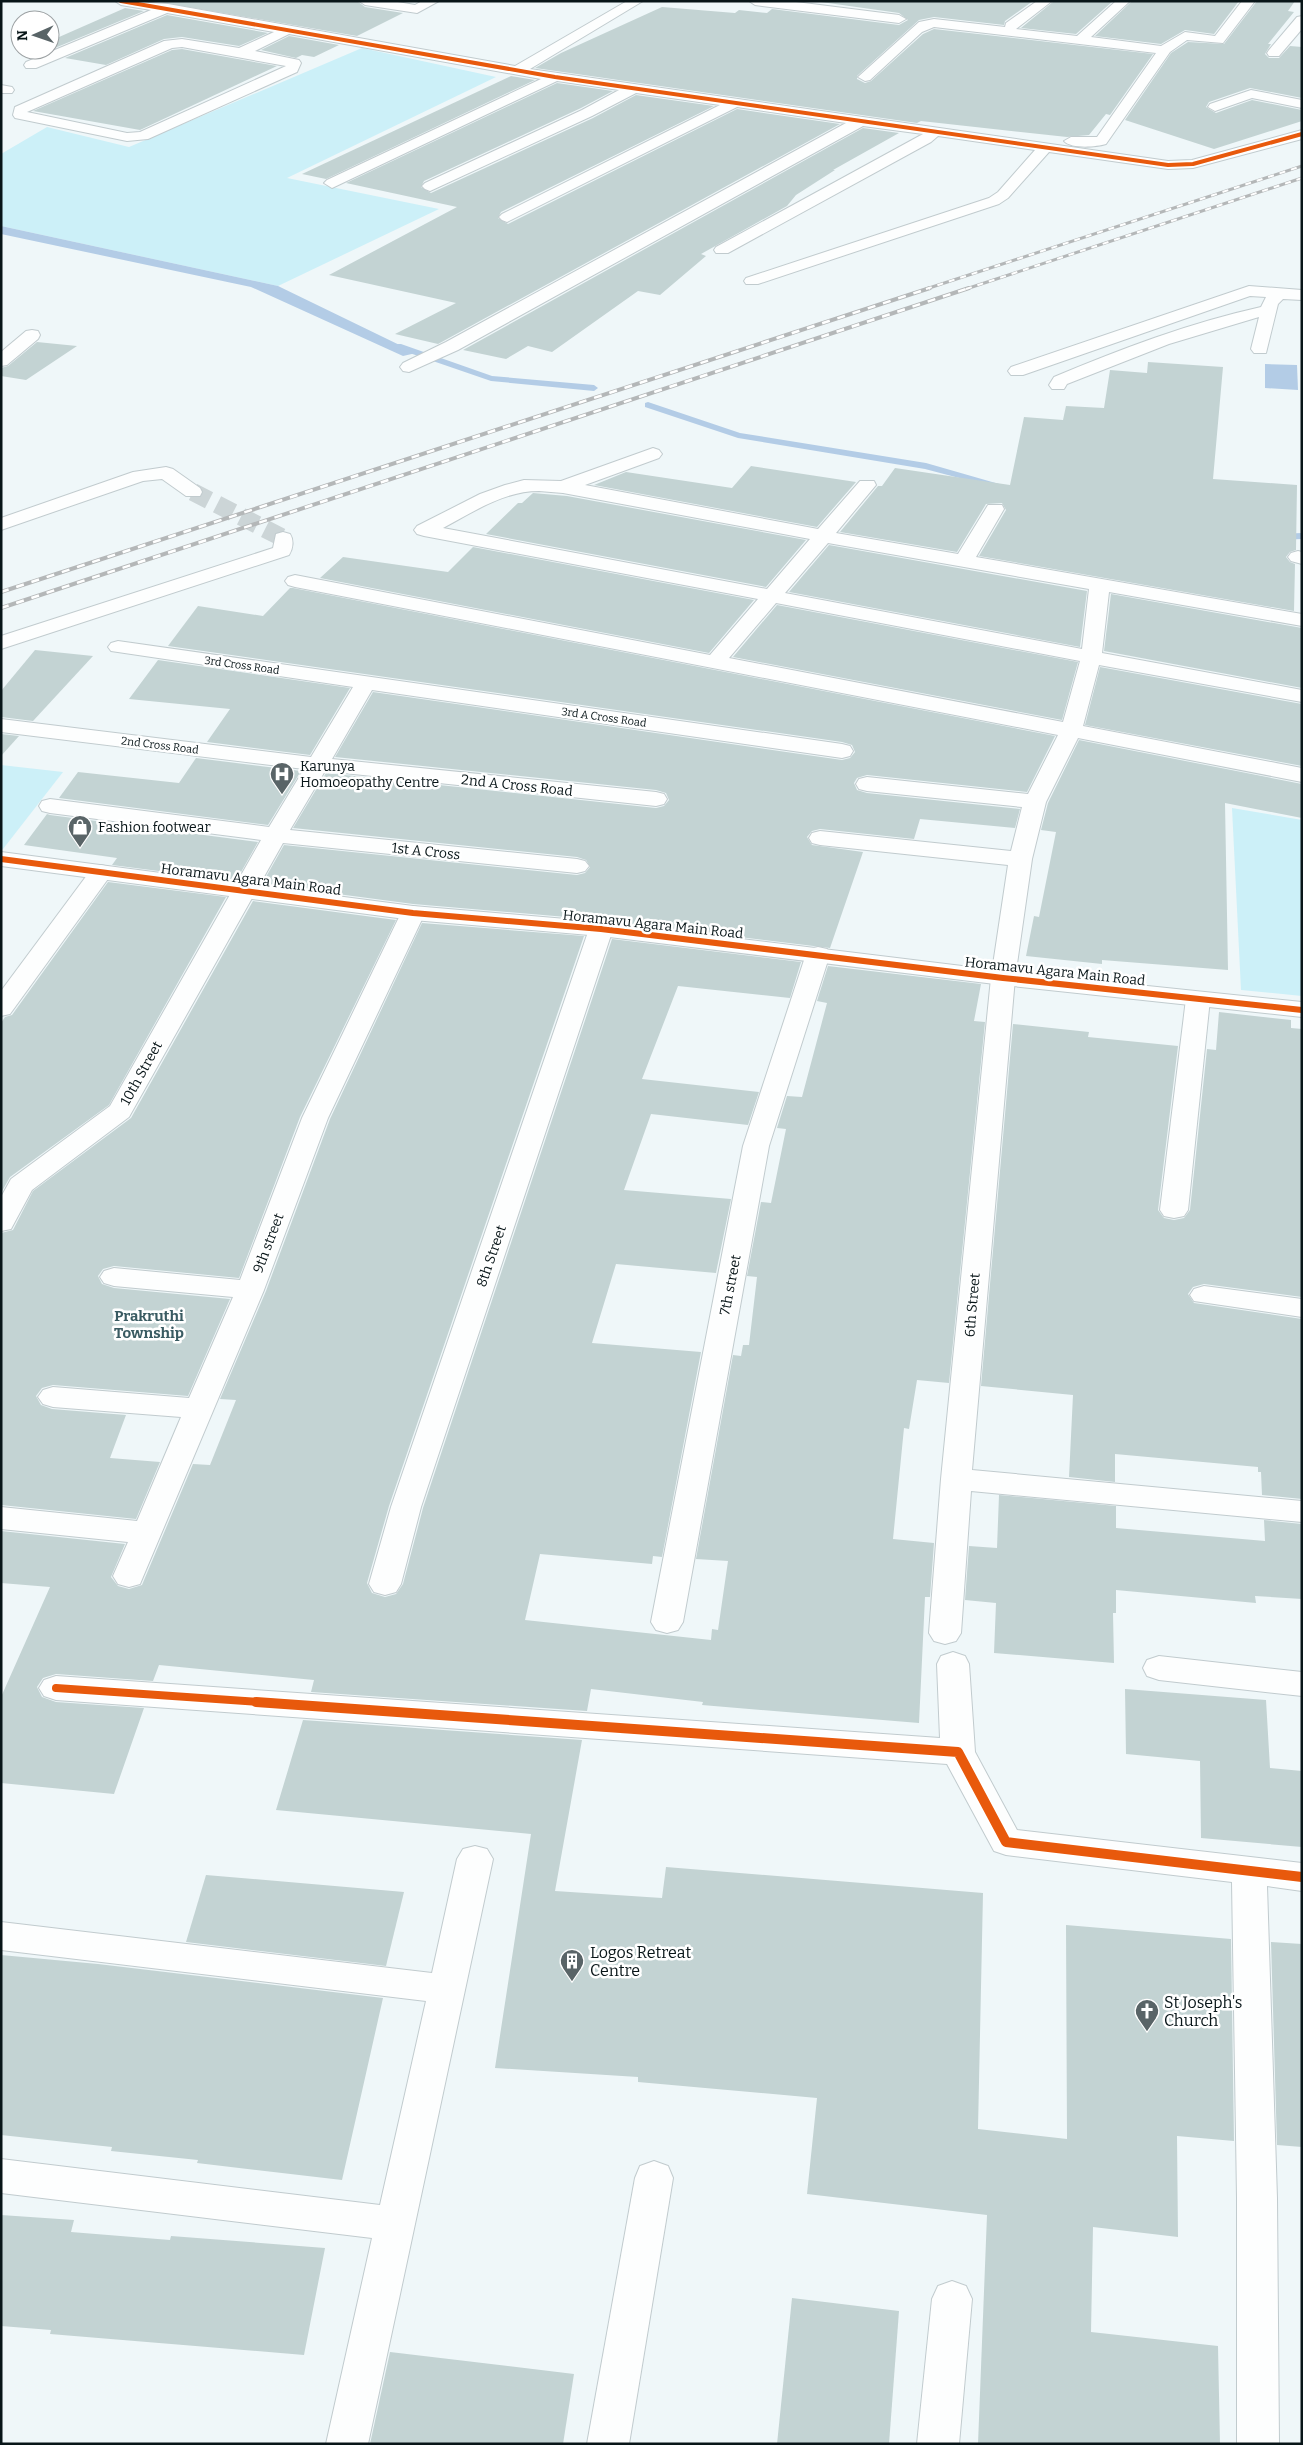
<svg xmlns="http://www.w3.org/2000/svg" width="1303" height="2445" viewBox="0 0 1303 2445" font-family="Bitter,serif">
<rect width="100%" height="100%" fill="#eff7f9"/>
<g fill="#ccf0f8">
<polygon points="362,48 496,77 287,178 439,209 278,286 1,226 1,154 47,127 129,147"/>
<polygon points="1,765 63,772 3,849 1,849"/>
<polygon points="1232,808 1302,820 1302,996 1241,990"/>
</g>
<g fill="#b3cce6">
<polygon points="1,226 278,286 416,353 403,356 251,287 1,234"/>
<polygon points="1265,364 1297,365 1298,390 1265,388"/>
</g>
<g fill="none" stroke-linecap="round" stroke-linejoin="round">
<g fill="#b3cce6" fill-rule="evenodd">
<polygon points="395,344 401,344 492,376 594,385 598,388 594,391 491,381 395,348"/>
<polygon points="648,402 740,433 926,463 1006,486 1001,489 925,469 738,438 645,407 645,403"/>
<polygon points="1302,533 1302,539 1278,540 1273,537 1278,534"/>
</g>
</g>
<g fill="#c3d3d3">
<polygon points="153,1 357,1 365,7 403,13 357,36"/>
<polygon points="814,1 1033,1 1005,21 1004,25 934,17 919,20 857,76 857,79 865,83 871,81 923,34 934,29 1153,54 1110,115 1106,114 1089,135 1067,137 921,121 917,123 535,68 561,53 662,7 735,13 739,10 767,13 772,9 899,25 908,20 899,13"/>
<polygon points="1054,1 1113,1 1076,34 1021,28"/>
<polygon points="1132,1 1239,1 1214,34 1185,30 1161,44 1095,36"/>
<polygon points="1257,1 1295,1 1288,11 1294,12 1268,44 1271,44 1265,54 1269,58 1279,58 1290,46 1302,47 1302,98 1250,88 1209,102 1206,107 1216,113 1252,100 1302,110 1302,121 1214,149 1125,120 1171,53 1188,42 1224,44"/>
<polygon points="125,8 144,11 50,50 50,41"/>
<polygon points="167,15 268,33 239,46 182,37 164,39 106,65 65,58"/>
<polygon points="289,36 339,45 314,57 302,55 296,58 261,50"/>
<polygon points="182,49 277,66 140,130 33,111 172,50"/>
<polygon points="511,76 535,80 326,179 302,174"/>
<polygon points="557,83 613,91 581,108 424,181 421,187 431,193 593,118 636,95 714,106 501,212 498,218 508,224 737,109 840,124 438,344 395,334 456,303 329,275 457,207 346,183"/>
<polygon points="863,128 899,133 833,170 835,170 796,195 787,206 701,254 706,256 660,295 638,291 552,352 528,346 506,359 463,350"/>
<polygon points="37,342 77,346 26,380 1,376 1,368 8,366"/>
<polygon points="1148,362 1223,367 1213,479 1297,485 1296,550 1290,552 1286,557 1290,562 1295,564 1294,611 979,556 1006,510 1002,503 986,504 957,552 840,532 878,486 882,486 895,468 1010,485 1024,417 1063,420 1066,406 1104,408 1110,370 1147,373"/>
<polygon points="751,466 856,482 817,527 594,485 626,472 732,488"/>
<polygon points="533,493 567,496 806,540 766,587 486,534 518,503 522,503"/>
<polygon points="829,545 1087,591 1080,647 789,592"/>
<polygon points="473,547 754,600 709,653 320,578 343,557 448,572"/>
<polygon points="290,588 293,588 1055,736 1027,792 867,775 857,778 854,783 857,790 867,793 1020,809 1015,828 920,819 914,839 820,829 812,831 807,837 812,845 863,852 830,948 601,920 413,904 262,884 284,845 577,875 585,873 590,867 586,860 577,857 293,828 326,773 656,808 664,806 669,800 666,793 656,790 335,757 373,692 842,760 850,758 855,752 852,745 842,742 168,646 198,606 263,616"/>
<polygon points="1111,594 1302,628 1302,688 1104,651"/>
<polygon points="777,605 1078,662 1062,720 733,657"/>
<polygon points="35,650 93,656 33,721 1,717 1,691"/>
<polygon points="158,660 350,688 310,755 207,742 230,709 129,699"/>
<polygon points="1100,667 1302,704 1302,766 1085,725"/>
<polygon points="1,734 19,736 1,756"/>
<polygon points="1079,740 1302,784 1302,818 1225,803 1228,970 1102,960 1102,964 1026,956 1034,916 1039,917 1056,832 1041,830 1048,803"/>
<polygon points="196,758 301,771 268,825 59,798 78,772 179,783"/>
<polygon points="47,814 50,815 258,842 236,881 112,865 117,858 24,845"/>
<polygon points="108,882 226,897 109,1105 10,1177 1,1193 1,1023 5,1017 12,1015"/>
<polygon points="253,901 396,920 300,1117 239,1278 114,1266 103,1269 98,1276 102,1284 114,1288 230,1299 188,1396 53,1385 42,1388 36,1396 41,1405 52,1409 126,1415 110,1458 160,1462 136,1519 1,1505 1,1233 13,1230 33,1191 131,1118"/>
<polygon points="422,923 584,936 389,1506 367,1583 372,1593 385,1597 396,1594 403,1584 423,1508 612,939 801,962 790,998 678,986 642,1079 759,1092 748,1125 651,1114 624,1190 731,1199 716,1273 616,1264 592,1343 701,1352 662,1557 653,1556 652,1564 540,1554 525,1620 711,1640 712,1629 718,1630 728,1561 696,1559 733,1355 741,1356 743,1345 749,1345 757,1277 747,1276 761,1202 771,1203 786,1129 777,1128 787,1096 802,1097 827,1003 817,1001 828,966 981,984 974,1021 985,1022 949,1383 917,1380 909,1429 904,1428 893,1539 934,1543 930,1597 925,1597 919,1723 702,1705 703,1702 591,1689 587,1711 311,1692 314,1680 159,1665 153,1681 56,1674 43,1678 37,1687 42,1697 56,1702 144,1708 114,1794 1,1783 1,1697 50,1587 1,1583 1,1531 125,1544 111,1577 118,1586 129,1589 142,1585 193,1464 210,1465 236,1400 220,1399 266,1291 330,1119"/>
<polygon points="1219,1012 1291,1020 1291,1028 1302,1029 1302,1297 1204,1284 1193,1287 1188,1294 1194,1303 1302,1319 1302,1499 1262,1495 1261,1472 1258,1472 1258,1467 1115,1454 1115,1482 1069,1477 1073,1395 981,1386 1013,1024 1089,1032 1088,1037 1178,1046 1158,1210 1164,1218 1174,1220 1184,1218 1190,1210 1207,1049 1216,1050"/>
<polygon points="999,1495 1116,1506 1116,1528 1265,1541 1264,1520 1302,1524 1302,1599 1255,1596 1256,1603 1116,1590 1116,1613 1113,1613 1114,1663 994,1653 996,1603 965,1600 969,1546 997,1548"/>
<polygon points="1125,1689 1266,1700 1270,1768 1302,1771 1302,1847 1201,1838 1200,1761 1126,1754"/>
<polygon points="303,1720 582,1740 555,1891 662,1898 666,1867 983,1893 978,2129 1067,2139 1066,1925 1231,1939 1234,2141 1177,2136 1178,2237 1093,2227 1091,2332 1218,2346 1220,2444 978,2444 987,2215 807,2194 817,2098 638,2082 638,2077 495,2068 531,1834 276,1810"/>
<polygon points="206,1875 404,1892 386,1966 186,1942"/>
<polygon points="1271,1942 1302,1944 1302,2147 1277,2145"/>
<polygon points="1,1955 98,1964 383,1998 342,2180 197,2163 198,2160 111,2151 112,2147 1,2135"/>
<polygon points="1,2215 74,2220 71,2232 170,2240 171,2236 325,2248 304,2355 50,2334 51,2330 1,2326"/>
<polygon points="792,2298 899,2311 889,2444 777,2444"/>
<polygon points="390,2352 574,2374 563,2444 370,2444"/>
</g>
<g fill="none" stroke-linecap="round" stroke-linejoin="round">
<polyline stroke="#ccd5d7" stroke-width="18" stroke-dasharray="18 9" stroke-linecap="butt" points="193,492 283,538"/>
<g stroke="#c1cbce" stroke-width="2">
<g id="minor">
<path d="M 115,1 L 168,4 L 515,66 L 627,1 L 643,1 L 530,69 L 1168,161 L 1192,160 L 1302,130 L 1302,139 L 1193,168 L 1168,169 L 1049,152 L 1008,198 L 999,204 L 758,284 L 746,284 L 744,281 L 746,278 L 989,198 L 998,192 L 1035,150 L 938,136 L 931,142 L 728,253 L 716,253 L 714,250 L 716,247 L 923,134 L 863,126 L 458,350 L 409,372 L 403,371 L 400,367 L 403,363 L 446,342 L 846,123 L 737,107 L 507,222 L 502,220 L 499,217 L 502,214 L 720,105 L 636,93 L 592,116 L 430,191 L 425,189 L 422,186 L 425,183 L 582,110 L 619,90 L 557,81 L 332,188 L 324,183 L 327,180 L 541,79 L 289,34 L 255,51 L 299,60 L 301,63 L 297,72 L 148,139 L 127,141 L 15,118 L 13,115 L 15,107 L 164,41 L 182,39 L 239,48 L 274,32 L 167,13 L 36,68 L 26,68 L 24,65 L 26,62 L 151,10 L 121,5 ZM 182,47 L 286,66 L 140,132 L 127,133 L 27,112 L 172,48 Z"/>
<polygon points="359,1 392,1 415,5 422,1 439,1 417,13 365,5"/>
<polygon points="749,1 788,1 899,15 906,19 899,23 755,5"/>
<path d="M 1037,1 L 1052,1 L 1016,29 L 1077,36 L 1116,1 L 1130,1 L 1091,37 L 1161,46 L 1185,32 L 1215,36 L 1242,1 L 1255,1 L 1223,43 L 1187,40 L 1170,52 L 1106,144 C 1096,147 1071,149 1064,141 L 1071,137 L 1097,137 L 1156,53 L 934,27 L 922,32 L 870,80 L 865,81 L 858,77 L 919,22 L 934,19 L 1005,27 L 1006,23 Z"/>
<polygon points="1302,16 1302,29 1279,56 1269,56 1267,53 1269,50 1297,17"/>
<polygon points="1,85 12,87 14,90 12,93 1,93"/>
<polygon points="1251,90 1302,100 1302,108 1252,98 1215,111 1208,107 1210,104"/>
<path d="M 1249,286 L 1302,290 L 1302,300 L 1283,299 L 1278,304 L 1266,353 L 1254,353 L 1251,349 L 1259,317 L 1169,344 L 1067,384 L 1064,389 L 1052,389 L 1049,385 L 1054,377 C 1121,349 1189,323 1261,307 L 1266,297 L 1250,296 L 1023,375 L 1011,375 L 1008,371 L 1011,367 Z"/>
<polygon points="32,330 38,331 40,335 38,339 7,365 1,366 1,352 26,331"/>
<path d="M 653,448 L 659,450 L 662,454 L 659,458 L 585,485 L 818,529 L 860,481 L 874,481 L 876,485 L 836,533 L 958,554 L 988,505 L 1002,505 L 1004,509 L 976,557 L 1302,614 L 1302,626 L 1109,592 L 1102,653 L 1302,690 L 1302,702 L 1099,665 L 1083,726 L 1302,768 L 1302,782 L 1078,738 L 1046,802 L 1032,859 L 1015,978 L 972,1470 L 1302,1501 L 1302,1522 L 971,1491 L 961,1633 L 956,1641 L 945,1644 L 934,1641 L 929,1633 L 941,1479 L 991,978 L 1008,865 L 820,845 L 812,843 L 809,838 L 812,833 L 820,831 L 1011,851 L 1022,807 L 867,791 L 859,789 L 856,784 L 859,779 L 867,777 L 1028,794 L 1058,735 L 295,587 L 288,585 L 285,581 L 288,577 L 295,575 L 710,655 L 758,599 L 424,536 L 417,534 L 414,530 L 417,526 L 480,494 L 505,485 L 524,480 L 561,481 ZM 539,491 L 563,493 L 810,539 L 767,589 L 443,528 C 473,512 504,491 539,491 ZM 828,543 L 1089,589 L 1082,649 L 785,593 ZM 776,603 L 1080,661 L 1063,722 L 729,658 Z"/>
<polygon points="166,467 173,469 200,488 202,492 200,496 186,496 162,479 143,481 1,530 1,518 133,472"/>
<path d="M 283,532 L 290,534 C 294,540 293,549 289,555 L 1,649 L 1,636 L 273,548 L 276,534 Z"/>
<polygon points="1298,551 1302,552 1302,564 1291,561 1288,557 1291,553"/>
<polygon points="118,641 842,744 850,746 853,751 850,756 842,758 372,690 332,759 656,792 664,794 667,799 664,804 656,806 325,771 290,830 577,859 585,861 589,866 585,871 577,873 283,843 129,1117 32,1190 11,1229 1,1231 1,1197 11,1179 110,1106 261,840 50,813 42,811 39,806 42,801 50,799 269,827 304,769 1,732 1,719 311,757 353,687 111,651 108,647 111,643"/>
<polygon points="101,865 109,867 113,872 10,1014 1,1016 1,991 93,867"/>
<polygon points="413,906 421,908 425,913 328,1118 264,1290 140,1584 129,1587 118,1584 113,1576 128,1542 1,1529 1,1507 137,1521 181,1417 53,1407 43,1404 38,1397 43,1390 53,1387 189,1398 233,1297 114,1286 104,1283 100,1277 104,1271 114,1268 240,1280 302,1118 401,913 405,908"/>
<polygon points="601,922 609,924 613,929 421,1507 401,1584 396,1592 385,1595 374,1592 369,1584 391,1507 589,929 593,924"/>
<polygon points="818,947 827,949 830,954 769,1146 683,1622 678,1630 667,1633 656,1630 651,1622 743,1146 806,954 809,949"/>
<polygon points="1198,992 1207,994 1210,999 1188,1210 1184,1216 1174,1218 1164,1216 1160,1210 1186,999 1189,994"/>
<polygon points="1204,1286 1302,1299 1302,1317 1194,1301 1190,1295 1194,1289"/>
<polygon points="953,1652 965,1656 969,1664 975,1752 1017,1830 1302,1863 1302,1891 1267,1886 1277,2198 1279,2444 1237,2444 1237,2198 1232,1882 1006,1855 994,1851 947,1764 56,1700 44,1696 39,1688 44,1680 56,1676 940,1738 937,1664 941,1656"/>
<polygon points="1159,1656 1302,1672 1302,1696 1159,1680 1147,1676 1143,1668 1147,1660"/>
<polygon points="475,1846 487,1849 493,1859 368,2444 326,2444 372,2238 1,2193 1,2159 380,2205 426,2001 1,1950 1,1922 432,1973 457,1859 463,1849"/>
<polygon points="654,2161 668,2166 673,2178 629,2444 587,2444 635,2178 640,2166"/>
<polygon points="952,2281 966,2286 972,2299 959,2444 917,2444 932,2299 938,2286"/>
</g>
</g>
<g stroke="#c1cbce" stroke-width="2">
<polygon id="tertiary" points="1,852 413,906 601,922 1003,971 1302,1002 1302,1017 1003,985 601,936 413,920 1,866"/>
</g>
<use href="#minor" fill="#fdfefe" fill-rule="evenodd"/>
<use href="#tertiary" fill="#fdfefe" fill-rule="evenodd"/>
<g stroke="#b4b7b8" stroke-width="3">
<g id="rail-far1">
<polyline points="926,289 1302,166"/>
<polyline points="966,289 1302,178"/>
</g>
</g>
<g stroke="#b4b7b8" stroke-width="4">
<g id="rail">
<polyline points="1,592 930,288"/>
<polyline points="1,608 969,288"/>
</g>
</g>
<use href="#rail-far1" stroke="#fff" stroke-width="2" stroke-dasharray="6" stroke-linecap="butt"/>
<use href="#rail" stroke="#fff" stroke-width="2.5" stroke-dasharray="8" stroke-linecap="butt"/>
<g stroke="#fff" stroke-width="5.5">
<polyline id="cycleway-far3" points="121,1 555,77 1168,165 1193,164 1302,134"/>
</g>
<g stroke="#fff" stroke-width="9">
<polyline id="cycleway-far2" points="1,859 413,913 601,929 1003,978 1302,1010"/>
</g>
<g stroke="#fff" stroke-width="11">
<polyline id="cycleway-far1" points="56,1688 274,1703"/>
</g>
<g stroke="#fff" stroke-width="13">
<polyline id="cycleway" points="256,1702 958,1752 1006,1842 1302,1877"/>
</g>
<use href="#cycleway-far3" stroke="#e8590c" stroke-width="4"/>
<use href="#cycleway-far2" stroke="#e8590c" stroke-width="6"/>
<use href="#cycleway-far1" stroke="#e8590c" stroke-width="8"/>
<use href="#cycleway" stroke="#e8590c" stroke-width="10"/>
</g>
<defs>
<g id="hospital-pin" transform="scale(1.25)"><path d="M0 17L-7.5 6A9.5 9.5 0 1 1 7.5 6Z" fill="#596467" stroke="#fff"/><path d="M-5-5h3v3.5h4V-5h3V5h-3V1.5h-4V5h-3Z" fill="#fff"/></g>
<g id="shop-pin" transform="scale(1.25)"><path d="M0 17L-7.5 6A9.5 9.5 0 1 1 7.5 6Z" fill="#596467" stroke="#fff"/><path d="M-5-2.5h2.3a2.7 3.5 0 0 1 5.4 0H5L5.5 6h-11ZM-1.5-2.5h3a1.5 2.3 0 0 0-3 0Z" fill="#fff"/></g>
<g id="building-pin" transform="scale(1.25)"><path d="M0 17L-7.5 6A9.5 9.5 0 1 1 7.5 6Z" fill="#596467" stroke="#fff"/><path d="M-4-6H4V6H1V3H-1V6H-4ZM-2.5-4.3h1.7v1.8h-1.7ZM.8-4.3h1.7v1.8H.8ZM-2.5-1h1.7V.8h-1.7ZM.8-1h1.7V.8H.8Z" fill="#fff"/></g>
<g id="church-pin" transform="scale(1.25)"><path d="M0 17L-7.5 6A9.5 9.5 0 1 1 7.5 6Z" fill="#596467" stroke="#fff"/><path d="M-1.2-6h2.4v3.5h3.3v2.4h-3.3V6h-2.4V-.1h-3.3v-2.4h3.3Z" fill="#fff"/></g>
</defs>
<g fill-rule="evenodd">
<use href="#hospital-pin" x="282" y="774"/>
<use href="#shop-pin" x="80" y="827"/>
<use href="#building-pin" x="572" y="1961"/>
<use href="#church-pin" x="1147" y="2011"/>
</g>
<g text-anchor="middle" stroke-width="5" stroke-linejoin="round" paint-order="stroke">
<g font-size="11" fill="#081518" stroke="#fff">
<text transform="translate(242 665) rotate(8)" y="4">3rd Cross Road</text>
<text transform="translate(604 717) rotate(8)" y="4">3rd A Cross Road</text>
<text transform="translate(160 745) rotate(7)" y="4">2nd Cross Road</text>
</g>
<g font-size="14" fill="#081518" stroke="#fff" text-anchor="start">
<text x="300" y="771">Karunya<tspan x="300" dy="16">Homoeopathy Centre</tspan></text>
<text x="98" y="832">Fashion footwear</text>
</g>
<g font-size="14" fill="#081518" stroke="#fff">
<text transform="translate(517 785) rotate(6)" y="5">2nd A Cross Road</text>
<text transform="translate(426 851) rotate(6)" y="5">1st A Cross</text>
<text transform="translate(251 879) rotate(7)" y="5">Horamavu Agara Main Road</text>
<text transform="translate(653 924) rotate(6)" y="5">Horamavu Agara Main Road</text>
<text transform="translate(1055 971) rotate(6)" y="5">Horamavu Agara Main Road</text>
<text transform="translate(141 1073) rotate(-61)" y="5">10th Street</text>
<text transform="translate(268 1243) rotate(-69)" y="5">9th street</text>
<text transform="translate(491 1256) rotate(-71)" y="5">8th Street</text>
<text transform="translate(730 1285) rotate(-79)" y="5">7th street</text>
<text transform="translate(972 1305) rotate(-85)" y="5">6th Street</text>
</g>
<g font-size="15" font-weight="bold" fill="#3a5b62" stroke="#fff">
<text x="149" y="1321">Prakruthi<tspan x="149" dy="17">Township</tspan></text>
</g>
<g font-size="16" fill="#081518" stroke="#fff" text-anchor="start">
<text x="590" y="1958">Logos Retreat<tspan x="590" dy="18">Centre</tspan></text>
<text x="1164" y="2008">St Joseph's<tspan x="1164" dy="18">Church</tspan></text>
</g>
</g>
<rect width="1303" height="2445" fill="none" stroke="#081518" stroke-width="5"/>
<g transform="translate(35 35) rotate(268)"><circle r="24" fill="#ffffff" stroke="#9ca1a3"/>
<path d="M0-4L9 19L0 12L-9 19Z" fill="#596467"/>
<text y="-8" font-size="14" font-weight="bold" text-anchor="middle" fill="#081518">N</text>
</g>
</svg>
